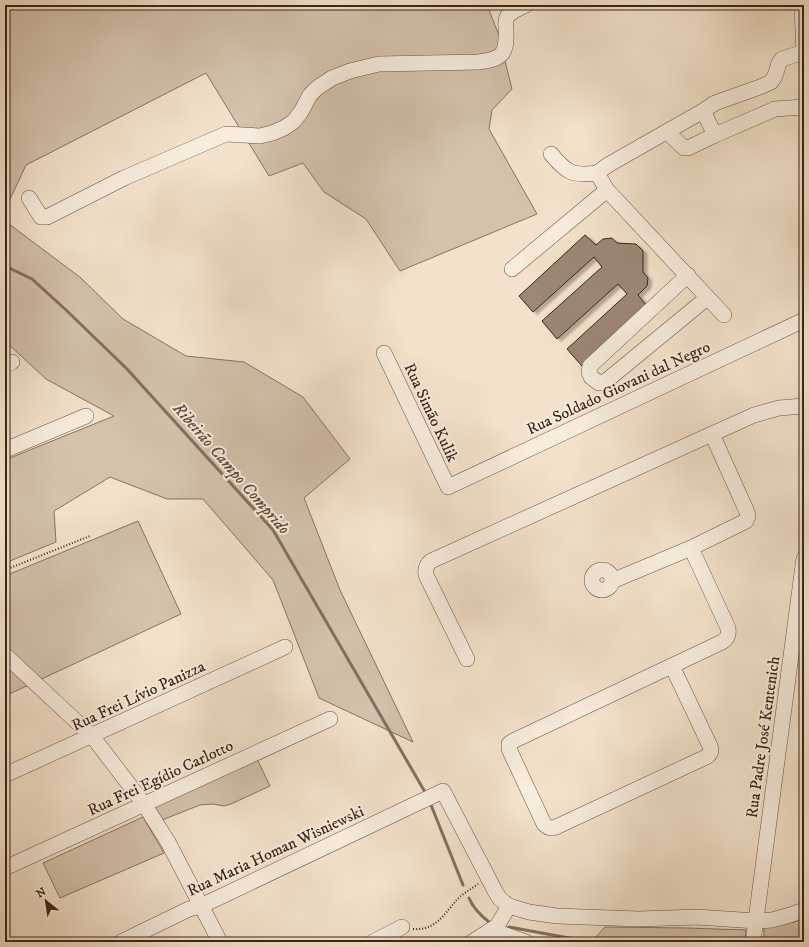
<svg xmlns="http://www.w3.org/2000/svg" width="809" height="947" viewBox="0 0 809 947" font-family="'IM FELL DW Pica',serif">
<defs>
<filter id="shadow"><feDropShadow dx="4" dy="2.5" stdDeviation="1" flood-color="#0004"/></filter>
</defs>
<rect width="100%" height="100%" fill="#f3e2cb"/>
<filter id="stains"><feTurbulence type="fractalNoise" baseFrequency=".005" numOctaves="4"/><feColorMatrix values="0 0 0 0 .2 0 0 0 0 .09 0 0 0 0 .02 0 0 0 .5 -.17"/></filter>
<radialGradient id="worn" r=".72"><stop offset=".6" stop-color="#630" stop-opacity="0"/><stop offset="1" stop-color="#630" stop-opacity=".3"/></radialGradient>
<g fill="#d4c2ac" stroke="#887262">
<polygon points="5,5 487,5 498,33 512,89 492,110 489,129 537,214 400,271 366,219 324,192 303,163 269,176 206,73 26,165 5,210"/>
<polygon points="5,221 81,278 123,319 186,356 244,362 303,397 350,459 304,498 340,590 413,742 319,698 273,580 203,499 167,499 110,477 54,511 56,542 5,563 5,460 114,416 46,379 5,341"/>
<polygon points="138,521 181,614 5,696 5,576"/>
<polygon points="257,759 270,786 231,804 224,806 213,804 200,805 162,820 153,807"/>
<polygon points="143,817 164,853 60,898 43,863"/>
<polygon points="804,918 804,942 764,942 764,927 794,922"/>
<polygon points="605,927 687,928 746,930 745,942 591,942"/>
</g>
<g fill="none" stroke-linecap="round" stroke-linejoin="round">
<g stroke="#856f5e" stroke-width="3">
<polyline points="5,75 8,78 5,87"/>
<polyline points="5,266 32,279 66,310 127,369 273,530 425,792"/>
<polyline points="431,805 463,885"/>
<path d="M 469,898 C 473,908 480,915 489,922"/>
<polyline points="509,927 569,938 611,942"/>
</g>
</g>
<polygon fill="#9c8675" stroke="#3d2317" filter="url(#shadow)" points="585,235 596,245 603,239 612,238 617,243 636,244 643,251 643,272 648,278 647,286 638,295 646,305 582,366 567,349 627,294 618,284 557,339 542,321 602,267 594,257 533,312 519,296"/>
<g fill="none" stroke-linecap="round" stroke-linejoin="round">
<g stroke="#6a5344" stroke-width="16">
<g id="minor">
<polyline points="802,5 804,57"/>
<polyline points="804,52 782,59 779,63 775,76 771,82 760,87 715,103 703,111 715,135 775,109 804,107"/>
<polyline points="703,111 608,165 597,173 607,190 724,315"/>
<polyline points="667,132 684,148 688,148 715,135"/>
<path d="M 551,154 C 567,173 572,176 597,173"/>
<path d="M 29,198 L 41,217 L 47,217 L 124,178 L 226,134 L 260,136 L 272,133 L 284,128 L 293,122 L 301,112 L 310,95 L 317,88 L 332,78 L 350,71 L 379,64 L 478,62 C 503,59 507,54 506,29 C 506,25 505,21 507,17 C 511,11 520,8 526,5"/>
<polyline points="512,269 607,190"/>
<polyline points="688,275 590,366 589,372 591,377 599,383 606,381 707,298"/>
<polyline points="384,353 448,487 804,320"/>
<polyline points="5,365 12,362"/>
<polyline points="5,450 86,416"/>
<circle cx="602" cy="580" r="10"/>
<polyline points="612,581 691,548 746,521 748,516 747,512 712,434"/>
<polyline points="5,655 92,736 144,804 168,842 220,942"/>
<path d="M 467,659 L 426,575 C 425,569 426,565 431,561 L 754,415 L 779,408 L 804,406"/>
<path d="M 672,666 L 710,746 C 712,751 711,754 706,757 L 556,827 C 551,829 548,828 544,824 L 509,749 L 509,744 L 513,741 L 722,642 C 728,638 729,635 728,628 L 691,548"/>
<polyline points="5,775 285,647"/>
<polyline points="5,868 330,719"/>
<polyline points="492,930 526,942"/>
<polyline points="121,942 189,909 201,906 443,791 495,891 500,899 509,906 529,912 557,916 639,919 697,917 756,921 772,920 790,915 804,910"/>
<polyline points="373,942 402,927"/>
<polyline points="472,942 497,926 509,906"/>
<polyline points="753,942 804,558"/>
</g>
</g>
<g stroke="#3d2317" stroke-width="2" stroke-dasharray="1 2" stroke-linecap="butt">
<polyline points="5,570 90,536"/>
<path d="M 413,929 C 439,931 446,909 462,895 C 467,891 473,888 478,884"/>
</g>
<use href="#minor" stroke="#f7ecdd" stroke-width="15"/>
</g>
<g text-anchor="middle" stroke-width="4" stroke-linejoin="round" paint-order="stroke">
<g font-size="16" fill="#3d2317" stroke="#f7ecdd">
<text transform="translate(618 387) rotate(-25)" y="6">Rua Soldado Giovani dal Negro</text>
<text transform="translate(432 412) rotate(65)" y="6">Rua Simão Kulik</text>
<text transform="translate(138 695) rotate(-25)" y="6">Rua Frei Lívio Panizza</text>
<text transform="translate(762 737) rotate(-82)" y="6">Rua Padre José Kentenich</text>
<text transform="translate(160 777) rotate(-25)" y="6">Rua Frei Egídio Carlotto</text>
<text transform="translate(275 850) rotate(-25)" y="6">Rua Maria Homan Wisniewski</text>
</g>
<g font-size="17" font-style="italic" fill="#61493b" stroke="#f7ecdd">
<text transform="translate(232 468) rotate(49)" y="6">Ribeirão Campo Comprido</text>
</g>
</g>
<rect width="809" height="947" fill="none" stroke="#f3e2cb" stroke-width="20"/>
<rect x="6" y="6" width="797" height="935" fill="none" stroke="#3d2317" stroke-width="2"/>
<rect x="10" y="10" width="789" height="927" fill="none" stroke="#3d2317"/>
<g transform="translate(46 901) rotate(330)" stroke="#f7ecdd" stroke-width="3" paint-order="stroke">
<path d="M0-3L7 15L0 10L-7 15Z" fill="#3d2317"/>
<text y="-6" font-size="11" font-weight="bold" text-anchor="middle" fill="#3d2317">N</text>
</g>
<rect width="100%" height="100%" filter="url(#stains)"/>
<rect width="100%" height="100%" fill="url(#worn)"/>
</svg>
